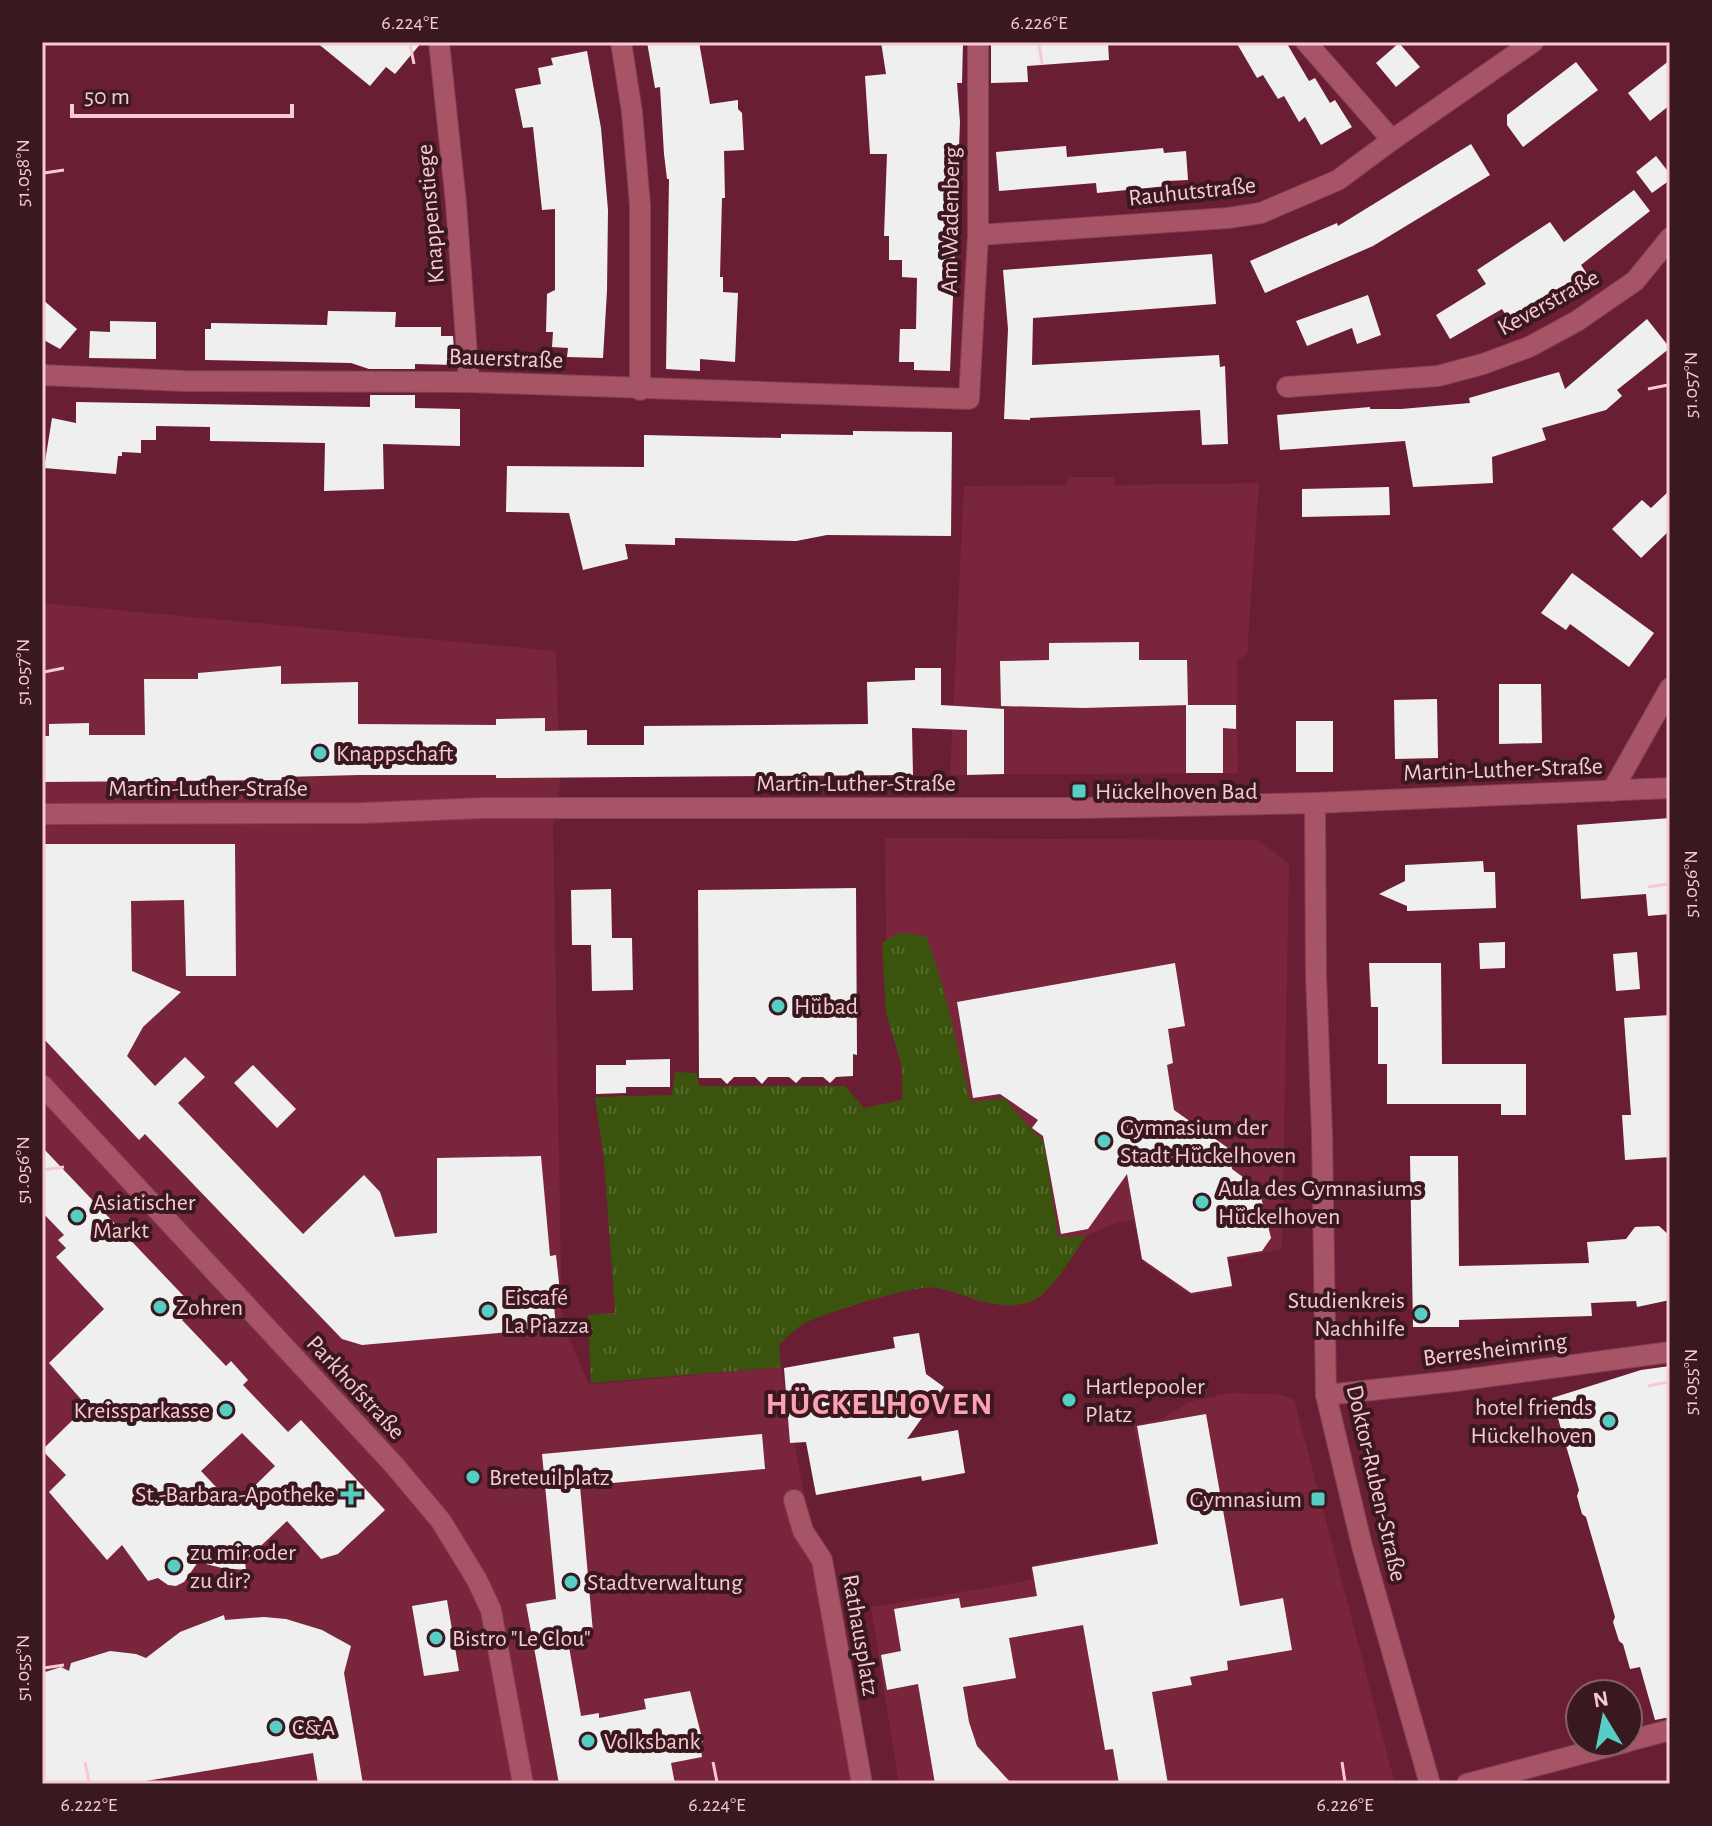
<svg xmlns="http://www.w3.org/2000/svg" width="1712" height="1826" viewBox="0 0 1712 1826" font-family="'Alegreya Sans',sans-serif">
<defs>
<pattern id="grass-tufts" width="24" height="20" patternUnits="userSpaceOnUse" patternTransform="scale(2)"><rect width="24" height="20" fill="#3b540d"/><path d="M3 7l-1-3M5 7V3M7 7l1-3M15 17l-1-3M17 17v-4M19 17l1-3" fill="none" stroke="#586b2f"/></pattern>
</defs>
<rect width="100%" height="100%" fill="#6a1e33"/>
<g fill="#79263d">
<polygon points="1068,477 1114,477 1115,485 1259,483 1247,654 1237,661 1238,773 950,775 964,486 1067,485"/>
<polygon points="42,603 556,651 560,785 553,828 562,1322 589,1385 781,1367 856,1784 42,1784"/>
<polygon points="885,838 1258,840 1289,863 1282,1249 1228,1260 1233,1288 1190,1295 1145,1264 1133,1220 1116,1223 1086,1236 1063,1270 1041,1296 1032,1301 1007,1306 973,1300 919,1062 887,1009"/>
<polygon points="1229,1393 1277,1394 1294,1399 1395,1784 899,1784 871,1607 1021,1582 1031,1579 1031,1565 1172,1540 1167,1508 1149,1510 1134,1425 1162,1419 1189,1402"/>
</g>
<path fill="url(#grass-tufts)" d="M 899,933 L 926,936 C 947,989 956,1046 971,1102 L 1004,1098 L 1044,1143 L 1058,1237 L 1086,1236 C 1074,1253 1052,1293 1032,1301 C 998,1314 969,1294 937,1288 C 915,1284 830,1312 807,1322 C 797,1327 787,1337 779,1345 L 781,1367 L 591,1383 L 588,1315 L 615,1313 L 604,1160 L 595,1097 L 672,1095 L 675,1072 L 697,1073 L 699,1086 L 845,1086 L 864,1108 L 902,1100 L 902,1067 L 886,1013 L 882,943 Z"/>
<g fill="#efefef" fill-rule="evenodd">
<polygon points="316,42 422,42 395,74 386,67 370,86"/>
<polygon points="647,42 699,42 710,104 738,100 738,109 742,113 744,150 724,151 725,198 722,198 720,277 723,277 723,292 738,293 735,362 700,359 700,371 666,369 669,179 667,179 664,154 660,87 655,88"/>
<polygon points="881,42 963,42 962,83 957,83 960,122 950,371 914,370 914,362 899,362 900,329 916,329 917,278 902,277 902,260 889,260 889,236 884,236 887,154 870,154 865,76 886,74"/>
<polygon points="991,42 1108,42 1109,60 1027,66 1028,82 991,83"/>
<polygon points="1236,42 1286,42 1309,81 1315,78 1330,103 1335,100 1352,127 1321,145 1305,117 1299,122 1284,96 1278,99 1263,75 1257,78"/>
<polygon points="1399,43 1420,67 1396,87 1376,63"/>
<polygon points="587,51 601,128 608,210 607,291 603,358 567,357 568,348 552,347 553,332 546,332 547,294 555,290 555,209 542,210 533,127 523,128 515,89 541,84 538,68 553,65 551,58"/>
<polygon points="1670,60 1670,105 1650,121 1628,93"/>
<polygon points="1576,62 1598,90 1523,147 1507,125 1507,115"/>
<polygon points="1471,144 1490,175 1373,246 1265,293 1250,261 1337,223 1338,226"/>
<polygon points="1066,146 1067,157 1163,148 1164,153 1186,151 1188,180 1167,181 1167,186 1097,193 1096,183 999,191 996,152"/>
<polygon points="1656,156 1670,174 1670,180 1652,193 1636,172"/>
<polygon points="1634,190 1650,211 1581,265 1587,274 1550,299 1548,295 1509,320 1502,309 1450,339 1436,315 1486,284 1477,270 1550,222 1564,242"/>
<polygon points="1212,254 1216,304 1033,318 1032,365 1219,355 1220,367 1225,366 1228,444 1202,445 1200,410 1030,418 1030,420 1004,419 1008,329 1003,270"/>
<polygon points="1368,295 1381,335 1357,344 1352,328 1307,346 1296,321"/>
<polygon points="42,299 77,329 60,349 42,339"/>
<polygon points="328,311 396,312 395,327 441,327 441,336 453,336 455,365 415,364 415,369 369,369 351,363 205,360 205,329 211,329 211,323 327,325"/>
<polygon points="1647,319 1670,348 1617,390 1622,396 1606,410 1542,428 1546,440 1492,457 1493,483 1413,487 1405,441 1280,450 1277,415 1370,407 1370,409 1401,409 1470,403 1469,398 1559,372 1565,389"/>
<polygon points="110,321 156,322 156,359 89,358 90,331 110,332"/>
<polygon points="370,395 415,395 415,408 460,409 460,446 383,444 384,489 324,491 325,443 210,441 210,427 156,426 156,440 141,440 141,453 122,452 122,456 118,456 116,474 44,468 52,418 76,423 76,402 370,407"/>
<polygon points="853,431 952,432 951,536 827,535 796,541 675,538 675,545 625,544 628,559 583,570 569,513 506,512 507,466 644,467 644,435 781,438 781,434 853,435"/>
<polygon points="1389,487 1390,515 1302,517 1302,489"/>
<polygon points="1670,490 1670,530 1641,558 1612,529 1642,500 1651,508"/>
<polygon points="1572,573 1654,633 1629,667 1570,624 1566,630 1541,613"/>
<polygon points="1139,642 1139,660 1187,660 1188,705 1083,708 1001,706 1000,661 1049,660 1049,643"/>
<polygon points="281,666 281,684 358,682 358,724 496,725 496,719 545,718 545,731 587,730 587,745 644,745 644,726 868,724 867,682 915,680 915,668 941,668 941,705 1004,709 1004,774 967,775 967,730 912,728 913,775 496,778 496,775 359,775 282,777 281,780 42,782 42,736 49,736 49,724 89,723 89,735 145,735 144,679 198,679 198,673"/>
<polygon points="1499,684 1541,684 1542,743 1499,744"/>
<polygon points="1437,699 1438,758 1395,759 1394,700"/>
<polygon points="1186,705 1236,705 1236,729 1223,728 1223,773 1186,773"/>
<rect x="1296" y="721" width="37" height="51"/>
<polygon points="1670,818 1670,914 1648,916 1646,894 1581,899 1577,825"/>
<polygon points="42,844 235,844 236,976 186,976 184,900 131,901 132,971 181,992 143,1027 127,1056 155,1086 185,1057 205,1077 178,1103 303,1234 364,1175 380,1192 395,1237 437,1233 437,1158 541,1156 550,1256 556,1255 560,1292 553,1293 556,1328 362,1345 342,1339 145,1134 139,1140 42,1037"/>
<polygon points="1483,861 1484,872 1495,872 1496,908 1407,911 1407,906 1379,894 1405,881 1405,865"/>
<polygon points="856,888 857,1055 853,1054 853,1076 836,1077 830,1083 823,1077 802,1077 796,1083 789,1077 768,1077 762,1084 755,1077 734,1077 727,1084 721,1078 699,1078 698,890"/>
<polygon points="611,889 612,938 632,938 633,990 592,991 591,945 572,945 571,890"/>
<polygon points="1505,942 1505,968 1480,969 1479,943"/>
<polygon points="1637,952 1640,989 1616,991 1613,954"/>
<polygon points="1175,963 1185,1026 1168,1029 1173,1063 1167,1065 1174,1110 1228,1148 1232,1169 1259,1189 1271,1238 1262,1251 1227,1257 1232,1286 1191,1293 1142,1259 1127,1174 1088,1229 1061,1234 1043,1136 1032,1128 1038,1120 1000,1094 973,1098 957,1002"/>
<polygon points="1369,963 1441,963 1442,1064 1526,1064 1526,1115 1501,1115 1501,1104 1387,1104 1387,1064 1378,1064 1378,1007 1371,1007"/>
<polygon points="1670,1015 1670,1157 1625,1160 1622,1115 1631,1115 1624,1018"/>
<polygon points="670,1059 670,1087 626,1087 626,1093 596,1094 596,1065 626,1065 626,1060"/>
<polygon points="253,1065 296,1109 277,1128 234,1083"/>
<path d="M 42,1147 L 195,1308 L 182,1320 L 226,1366 L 231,1361 L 248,1380 L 243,1385 L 288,1432 L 301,1420 L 385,1510 L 338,1554 L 321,1559 L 287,1521 L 245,1561 L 246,1570 L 222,1568 L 198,1562 L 184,1582 L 176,1586 L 168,1585 L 158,1578 L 148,1581 L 122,1545 L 107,1560 L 49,1492 L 66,1475 L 42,1450 L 87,1406 L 49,1363 L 104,1309 L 56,1257 L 66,1248 L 58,1240 L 64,1235 L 42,1212 ZM 242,1433 L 275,1466 L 234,1506 L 201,1471 Z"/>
<polygon points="1410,1156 1458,1156 1459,1266 1589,1263 1587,1242 1626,1239 1635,1227 1659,1226 1670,1236 1670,1300 1637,1307 1636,1301 1591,1303 1592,1316 1459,1320 1459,1327 1413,1327"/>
<polygon points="919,1333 926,1374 944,1387 907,1439 958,1430 965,1473 922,1481 921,1476 816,1495 806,1442 790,1443 784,1368 895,1348 893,1337"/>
<polygon points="1670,1366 1670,1717 1655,1720 1640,1667 1630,1669 1623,1644 1619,1641 1613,1622 1615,1617 1586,1517 1582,1514 1577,1496 1579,1490 1552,1398 1641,1370"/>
<polygon points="1206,1414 1240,1606 1283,1598 1292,1650 1227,1661 1228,1670 1190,1677 1192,1685 1152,1692 1168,1784 1119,1784 1113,1749 1105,1750 1083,1625 1009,1638 1016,1678 963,1687 969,1722 977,1746 1012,1784 935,1784 918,1684 887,1690 881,1655 901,1651 894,1609 959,1598 961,1608 1037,1596 1032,1567 1158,1544 1137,1426"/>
<polygon points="762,1434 765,1469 580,1486 593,1632 567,1635 581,1716 599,1713 599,1718 646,1709 644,1699 690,1691 703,1742 700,1742 702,1757 671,1763 675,1784 559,1784 526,1604 556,1599 542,1454"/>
<polygon points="447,1600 459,1671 424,1676 412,1606"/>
<polygon points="224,1615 225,1620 264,1617 286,1619 322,1630 351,1646 344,1673 363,1784 318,1784 313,1753 128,1784 42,1784 42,1673 61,1667 69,1671 71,1663 110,1651 136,1654 146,1658 180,1632"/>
</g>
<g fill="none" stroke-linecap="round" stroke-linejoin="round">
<g stroke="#824055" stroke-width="22">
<g id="minor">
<polyline points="439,42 456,203 469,382"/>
<polyline points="621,42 632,112 640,205 640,390"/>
<polyline points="1306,42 1392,140"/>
<polyline points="978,235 1228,218 1261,213 1338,180 1392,140 1533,42"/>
<polyline points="42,375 184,381 469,382 969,399 978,235 978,42"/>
<polyline points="1287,387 1438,376 1483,364 1529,347 1577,321 1635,281 1670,238"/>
<polyline points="1612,791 1670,688"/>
<polyline points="42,1085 394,1465 441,1521 477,1580 491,1610 523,1784"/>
<polyline points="1326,1395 1455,1381 1670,1352"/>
<polyline points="794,1500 803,1531 822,1560 862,1784"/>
<polyline points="1628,1741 1670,1730"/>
<polyline points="1467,1784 1626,1742"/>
</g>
</g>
<g stroke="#824055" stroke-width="22">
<g id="tertiary">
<polyline points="1315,803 1316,975 1322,1133 1326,1395 1362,1546 1430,1784"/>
<polyline points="42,814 363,813 483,808 1080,808 1315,803 1670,788"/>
</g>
</g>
<use href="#minor" stroke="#a65466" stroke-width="20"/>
<use href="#tertiary" stroke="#a65466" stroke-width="20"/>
</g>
<path fill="none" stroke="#f8c9d0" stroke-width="3" d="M 410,44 L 414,64M 1039,44 L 1042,64M 44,173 L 64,170M 1648,389 L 1668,385M 44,672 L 64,668M 1648,887 L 1668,884M 44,1170 L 64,1167M 1648,1386 L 1668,1382M 44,1668 L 64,1665M 85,1762 L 89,1782M 713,1762 L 717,1782M 1342,1762 L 1345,1782"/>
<g fill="#56cec4" stroke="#3a1820" stroke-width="3">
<circle cx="320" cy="753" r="8"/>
<rect x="1071" y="783" width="16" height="16" rx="4"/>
<circle cx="778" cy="1006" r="8"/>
<circle cx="1104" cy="1141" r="8"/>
<circle cx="1202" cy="1202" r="8"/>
<circle cx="77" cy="1216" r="8"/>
<circle cx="160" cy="1307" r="8"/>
<circle cx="488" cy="1311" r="8"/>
<circle cx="1421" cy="1314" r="8"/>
<circle cx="1069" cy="1400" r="8"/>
<circle cx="226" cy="1410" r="8"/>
<circle cx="1609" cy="1421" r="8"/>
<circle cx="473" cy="1477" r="8"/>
<path d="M347 1482h8v8h8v8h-8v8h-8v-8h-8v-8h8z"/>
<rect x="1310" y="1491" width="16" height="16" rx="4"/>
<circle cx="174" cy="1566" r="8"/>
<circle cx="571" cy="1582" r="8"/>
<circle cx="436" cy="1638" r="8"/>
<circle cx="276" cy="1727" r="8"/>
<circle cx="588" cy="1741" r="8"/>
</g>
<g text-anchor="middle" stroke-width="8" stroke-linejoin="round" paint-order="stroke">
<g font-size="24" fill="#f8c9d0" stroke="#3a1820">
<text transform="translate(1192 191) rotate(-6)" y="8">Rauhutstraße</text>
<text transform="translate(430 214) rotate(-95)" y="8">Knappenstiege</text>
<text transform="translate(950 220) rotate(-89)" y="8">Am Wadenberg</text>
<text transform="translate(1548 302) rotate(-29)" y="8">Keverstraße</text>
<text transform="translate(506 358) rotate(2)" y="8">Bauerstraße</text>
<text transform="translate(1503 769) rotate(-2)" y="8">Martin-Luther-Straße</text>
<text x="856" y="791">Martin-Luther-Straße</text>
<text x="208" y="796">Martin-Luther-Straße</text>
<text transform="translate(1495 1349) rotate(-7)" y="8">Berresheimring</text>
<text transform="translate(356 1387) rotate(47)" y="8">Parkhofstraße</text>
<text transform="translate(1377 1483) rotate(77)" y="8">Doktor-Ruben-Straße</text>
<text transform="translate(861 1635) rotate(80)" y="8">Rathausplatz</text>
</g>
<g font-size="24" fill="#f8c9d0" stroke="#3a1820" text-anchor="start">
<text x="336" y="761">Knappschaft</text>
<text x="1095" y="799">Hückelhoven Bad</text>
<text x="794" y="1014">Hübad</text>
<text x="1120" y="1135">Gymnasium der<tspan x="1120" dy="28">Stadt Hückelhoven</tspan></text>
<text x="1218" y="1196">Aula des Gymnasiums<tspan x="1218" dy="28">Hückelhoven</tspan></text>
<text x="93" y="1210">Asiatischer<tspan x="93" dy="28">Markt</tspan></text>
<text x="504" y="1305">Eiscafé<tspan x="504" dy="28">La Piazza</tspan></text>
<text x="1405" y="1308" text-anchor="end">Studienkreis<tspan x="1405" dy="28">Nachhilfe</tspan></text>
<text x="176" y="1315">Zohren</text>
<text x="1085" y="1394">Hartlepooler<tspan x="1085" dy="28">Platz</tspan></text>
<text x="1593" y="1415" text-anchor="end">hotel friends<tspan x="1593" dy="28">Hückelhoven</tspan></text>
<text x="210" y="1418" text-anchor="end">Kreissparkasse</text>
<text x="489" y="1485">Breteuilplatz</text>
<text x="335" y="1502" text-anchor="end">St.-Barbara-Apotheke</text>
<text x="1302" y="1507" text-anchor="end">Gymnasium</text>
<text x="190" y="1560">zu mir oder<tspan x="190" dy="28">zu dir?</tspan></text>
<text x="587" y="1590">Stadtverwaltung</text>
<text x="452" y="1646">Bistro "Le Clou"</text>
<text x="292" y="1735">C&amp;A</text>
<text x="604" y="1749">Volksbank</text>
</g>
<g font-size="32" font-weight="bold" letter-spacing="2" fill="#fda2b3" stroke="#3a1820">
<text x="880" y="1414">HÜCKELHOVEN</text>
</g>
</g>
<rect width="1712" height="1826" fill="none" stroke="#3a1820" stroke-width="88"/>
<g transform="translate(1604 1718) rotate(350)"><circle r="38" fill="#3a1820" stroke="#865f66" stroke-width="2"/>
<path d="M0-6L14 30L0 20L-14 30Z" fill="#56cec4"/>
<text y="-12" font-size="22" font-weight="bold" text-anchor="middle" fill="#f8c9d0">N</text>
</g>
<path d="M72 104v12h220v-12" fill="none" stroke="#f8c9d0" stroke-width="4"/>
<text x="84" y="104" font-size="24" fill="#f8c9d0" stroke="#3a1820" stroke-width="6" paint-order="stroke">50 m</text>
<rect x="44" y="44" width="1624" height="1738" fill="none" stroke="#f8c9d0" stroke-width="3"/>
<g font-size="20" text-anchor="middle" fill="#f8c9d0">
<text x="410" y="29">6.224°E</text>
<text x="1039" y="29">6.226°E</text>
<text transform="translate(22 173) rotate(-90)" y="7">51.058°N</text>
<text transform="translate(1690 385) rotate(-90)" y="7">51.057°N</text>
<text transform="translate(22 672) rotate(-90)" y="7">51.057°N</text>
<text transform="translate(1690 884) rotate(-90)" y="7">51.056°N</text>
<text transform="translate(22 1170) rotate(-90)" y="7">51.056°N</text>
<text transform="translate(1690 1382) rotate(-90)" y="7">51.055°N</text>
<text transform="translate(22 1668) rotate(-90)" y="7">51.055°N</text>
<text x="89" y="1811">6.222°E</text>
<text x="717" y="1811">6.224°E</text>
<text x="1345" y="1811">6.226°E</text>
</g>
</svg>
